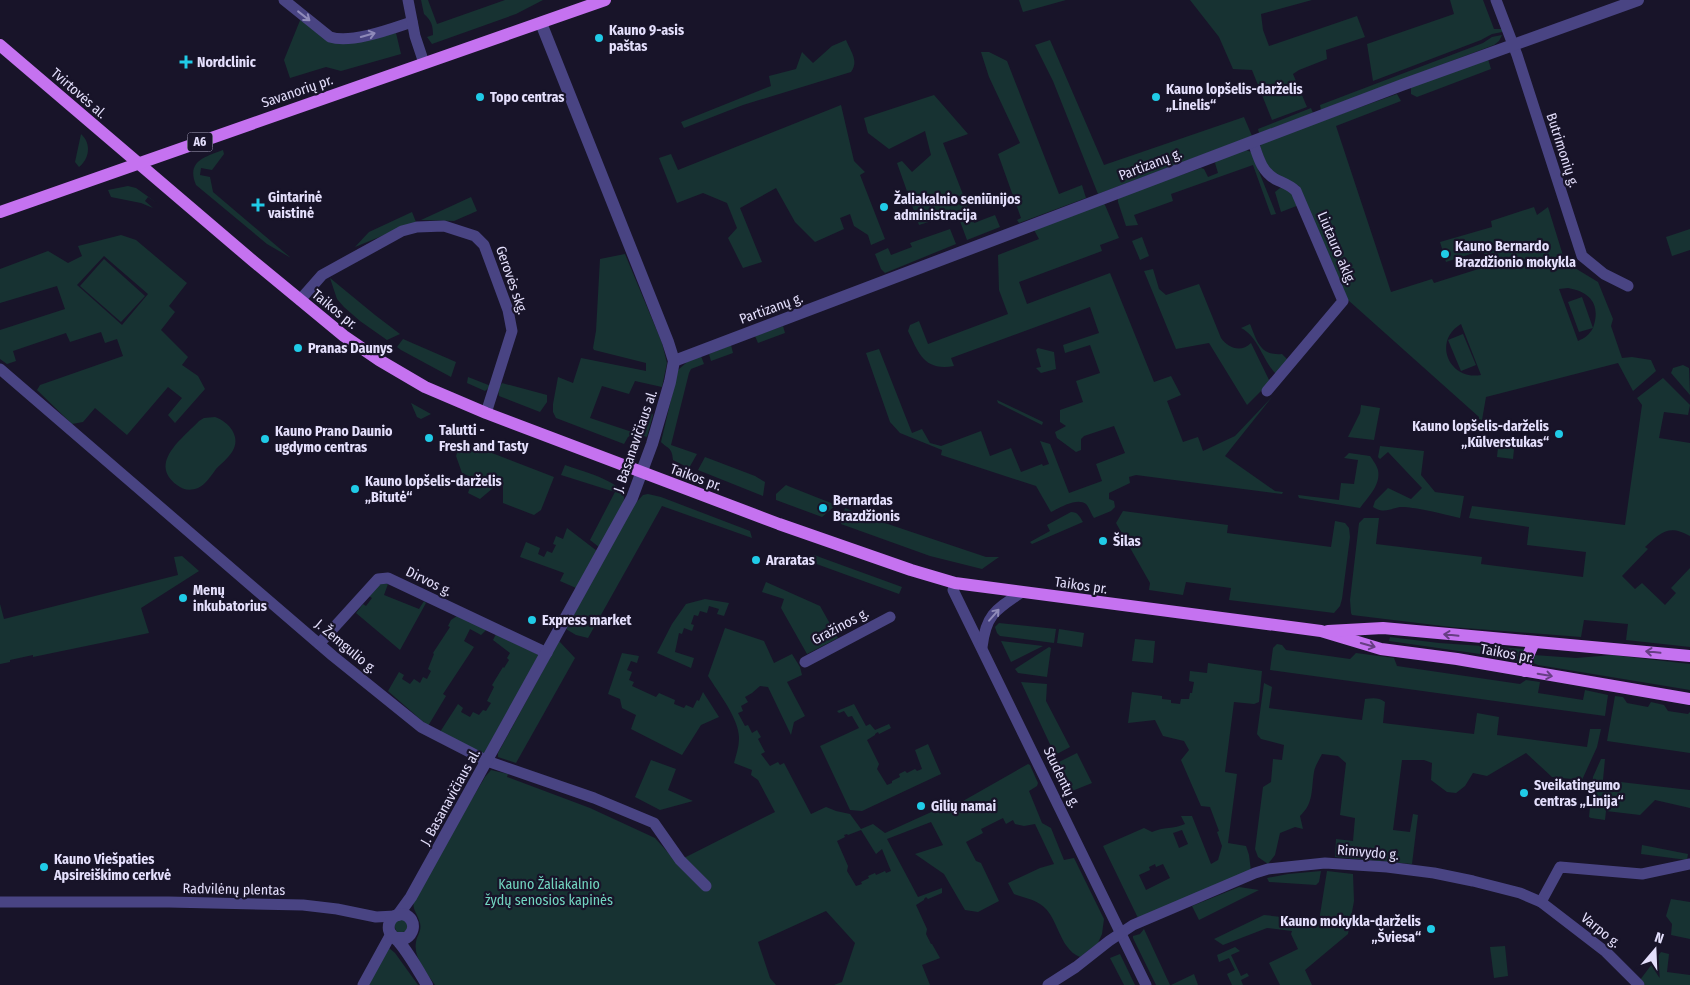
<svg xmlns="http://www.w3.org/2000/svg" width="1690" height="985" viewBox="0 0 1690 985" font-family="'Fira Sans Condensed',sans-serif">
<rect width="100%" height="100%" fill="#181429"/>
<g fill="#173232" fill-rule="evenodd">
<path d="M 421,0 L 428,0 L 437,24 L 505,0 L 543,0 L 516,14 L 432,44 L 427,37 L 433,35 C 433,25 431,20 424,14 Z"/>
<polygon points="1019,0 1066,0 1023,12"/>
<polygon points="1190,0 1312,0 1261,14 1263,30 1269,46 1357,16 1365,37 1326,50 1327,59 1299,70 1293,74 1307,107 1272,120 1252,70 1233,69 1219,37"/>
<polygon points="1450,0 1483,0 1494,29 1502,29 1502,32 1492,34 1481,40 1373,81 1367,44 1454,14"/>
<polygon points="301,18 333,42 341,44 396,33 401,54 341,71 326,67 290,78 284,60"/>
<polygon points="1502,35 1499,41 1494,45 1321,110 1320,105 1483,43 1492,37"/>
<path d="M 846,40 C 851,52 859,61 851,72 L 743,105 L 684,128 L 681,122 L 771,86 L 769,76 L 796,69 L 802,52 L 813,63 L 832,46 Z"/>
<polygon points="1050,40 1104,165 1244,117 1252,136 1098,194 1053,81 1035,45"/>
<polygon points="981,52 989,52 1007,61 1059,194 1082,185 1086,198 1019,223 1017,220 1021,218 998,154 1020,143 989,77"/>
<polygon points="1488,59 1491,69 1417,97 1411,94 1411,87"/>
<path d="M 1397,94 L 1401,101 L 1336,126 L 1391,292 L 1432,279 L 1434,283 L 1488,266 L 1483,250 L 1446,262 L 1440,242 L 1492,227 L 1491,221 L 1534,207 L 1537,215 L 1548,207 L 1565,262 L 1598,282 L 1613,319 L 1611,326 L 1622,358 L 1632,357 L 1651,360 L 1656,371 L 1633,391 L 1618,363 L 1486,397 L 1482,420 L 1479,419 L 1479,417 L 1348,300 L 1299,186 L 1269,172 L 1260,146 L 1263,142 ZM 1568,288 C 1591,292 1601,305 1593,328 L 1582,297 L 1568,302 L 1579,332 L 1593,328 C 1589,335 1585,338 1578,341 L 1559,289 ZM 1461,324 L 1481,375 C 1449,381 1432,341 1461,324 Z"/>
<polygon points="934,95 968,134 943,143 974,223 995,215 1000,227 967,240 957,213 919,225 897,163 902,161 912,172 931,155 925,131 889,149 868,133 864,118"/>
<polygon points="841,105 854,161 865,172 860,175 885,239 871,245 868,235 854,226 850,214 840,218 844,229 815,242 795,222 776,188 740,208 762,262 743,268 728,238 737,228 727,203 703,193 677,203 659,158 671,154 678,170"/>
<polygon points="1311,108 1313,113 1259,133 1258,129"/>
<path d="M 81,134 C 92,144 89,159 79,167 L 75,162 Z"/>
<path d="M 223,150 L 224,154 L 212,170 L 201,168 L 200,175 L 210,177 L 213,192 L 291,258 L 267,244 L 196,185 C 186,161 205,157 223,150 Z"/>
<polygon points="1246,150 1251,152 1276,214 1271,215 1253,165 1171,194 1173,201 1134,215 1138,225 1126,226 1118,202 1118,197 1201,168 1204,169 1208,177 1218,173 1215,163 1217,160"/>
<polygon points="128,186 136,188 157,203 148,197 145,201 153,208 141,203 111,197 108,190"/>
<path d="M 1280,188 C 1291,188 1294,196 1299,205 L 1281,212 L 1275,192 Z"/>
<polygon points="471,197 477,211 454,221 421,220"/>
<path d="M 1103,203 L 1105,205 L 1119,238 L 1100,245 L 1102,251 L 1019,282 L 1027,304 L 1110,273 L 1154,382 L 1171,376 L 1181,395 L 1167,401 L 1183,442 L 1198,437 L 1203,451 L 1235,436 L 1272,397 L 1225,456 L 1275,491 L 1283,492 L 1282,494 L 1136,475 L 1129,477 L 1130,483 L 1109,493 L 1109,499 L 1114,501 L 1115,507 L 1111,511 L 1094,518 C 1091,514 1089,507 1086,504 C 1077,497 1059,508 1051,512 L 1036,486 L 941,455 L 942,450 L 900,433 L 890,422 L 866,353 L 879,349 L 912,433 L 922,429 L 930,443 L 941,446 L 981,431 L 990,456 L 1011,448 L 1021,472 L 1042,464 L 1043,466 L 1049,464 L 1040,441 L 1050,444 L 1069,493 L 1102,481 L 1096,464 L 1125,453 L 1114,426 L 1084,436 L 1081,439 L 1081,450 L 1076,452 L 1057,438 L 1055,432 L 1066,426 L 1060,422 L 1060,410 L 1083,402 L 1076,381 L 1100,373 L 1090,345 L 1065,353 L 1063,345 L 1099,333 L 1090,307 L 951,358 L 954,366 C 924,371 919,354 908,331 L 910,325 L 919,321 L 928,344 L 1008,314 L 999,290 L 998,255 L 1039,239 L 1034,230 Z"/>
<polygon points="412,212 416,222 355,247 369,232"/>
<polygon points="950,229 956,244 885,273 881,269 875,254 888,248 891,255 912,247 910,243"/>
<polygon points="1690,229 1690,250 1672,256 1666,237"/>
<path d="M 121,235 L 136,240 L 187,283 L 169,306 L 175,312 L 161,330 L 188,357 L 182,365 L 198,376 L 205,389 L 175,423 L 168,415 L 182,398 L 168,387 L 127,435 L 95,408 L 83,422 L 72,424 L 37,390 L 40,385 L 123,356 L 117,339 L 105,343 L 101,332 L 70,342 L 66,333 L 13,351 L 16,361 L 7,364 L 0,359 L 0,330 L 65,309 L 57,286 L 0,303 L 0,269 L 48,251 L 68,263 L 82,256 L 78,246 ZM 104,256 L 148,294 L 122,325 L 77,285 Z"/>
<polygon points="1142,237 1149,256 1140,260 1132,241"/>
<polygon points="625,254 662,343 667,363 662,387 635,381 629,394 602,386 590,418 635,433 644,409 651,412 653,415 647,437 635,433 628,437 624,444 556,418 553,412 553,404 558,377 573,383 581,358 646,371 646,363 594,350 593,348 596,331 600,259"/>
<polygon points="104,259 145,296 121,322 80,286"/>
<path d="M 1153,269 L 1159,289 L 1166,295 L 1199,284 L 1221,338 C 1228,348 1241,353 1251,343 L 1270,382 L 1247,405 L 1209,343 L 1176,349 L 1144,271 Z"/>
<polygon points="330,278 375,315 400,334 387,340 360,321 344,307 337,299"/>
<path d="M 1250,324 C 1257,341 1260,356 1282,354 L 1289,361 L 1277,375 C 1263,362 1259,337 1241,328 Z"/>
<polygon points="783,326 785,333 758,343 755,336"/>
<polygon points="1463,334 1476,365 1461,371 1448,340"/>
<polygon points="403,339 456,362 451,377 401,350 397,347"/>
<polygon points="731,345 733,353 711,361 709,354"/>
<polygon points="1038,348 1054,352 1056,369 1041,373 1036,368 1041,367 1036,350"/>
<path d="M 701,356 L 704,364 L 691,369 L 689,373 L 671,445 L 697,454 L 689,468 L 673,460 C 672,447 668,449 661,442 L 678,370 L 687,362 Z"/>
<polygon points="1683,365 1689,368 1690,395 1671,373 1673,368"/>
<polygon points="468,377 491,386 485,391 467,383"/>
<path d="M 1663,378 L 1690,405 L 1688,415 L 1664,412 L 1659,438 L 1690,443 L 1690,536 C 1669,524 1661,532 1645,547 L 1648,549 L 1622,576 L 1635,589 L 1642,583 L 1665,605 L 1676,593 L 1671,588 L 1690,568 L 1690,647 L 1626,640 L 1628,624 L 1584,620 L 1581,637 L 1451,627 L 1352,615 L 1351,613 L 1350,600 L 1359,523 L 1364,518 L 1379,518 L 1376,544 L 1482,557 L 1481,564 L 1583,577 L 1586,552 L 1527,545 L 1529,527 L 1469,518 L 1472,506 L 1625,525 L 1642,405 L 1637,398 Z"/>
<polygon points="502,383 547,395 547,402 540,412 499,396 498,389"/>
<polygon points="997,400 1043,422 1042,425 998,403"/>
<polygon points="411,403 413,404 431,414 421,419 417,417"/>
<polygon points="1361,405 1380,408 1374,440 1348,437 1360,413"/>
<path d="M 215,417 C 229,422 242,437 232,452 C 228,458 221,464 216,469 C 211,476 205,485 198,488 C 190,491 183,490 177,485 C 148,463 182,439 199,421 L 204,418 Z"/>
<polygon points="1499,438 1515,440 1513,459 1497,457"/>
<polygon points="461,441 554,477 541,510 534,515 503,503 503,486 499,483 480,499 468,493 473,478 462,473 456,456"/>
<path d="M 1380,446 L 1424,451 L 1421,475 L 1435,492 L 1464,496 L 1460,518 C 1446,515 1413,506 1400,507 C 1389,509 1384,514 1373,507 L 1375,501 L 1388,488 L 1411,499 L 1422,488 L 1388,452 L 1380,459 L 1378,457 Z"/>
<path d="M 1349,453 L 1370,456 C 1373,460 1377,466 1378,470 C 1381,485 1368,497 1360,508 L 1299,498 L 1298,495 L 1339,500 L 1341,483 L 1354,484 L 1358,460 L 1344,458 Z"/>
<polygon points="705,457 755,476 765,482 763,496 698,470"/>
<path d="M 565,465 C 578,470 624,481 624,498 C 624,508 605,537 599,547 L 590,540 L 615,492 L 561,475 Z"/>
<polygon points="786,485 788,486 836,505 822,517 776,500 776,494"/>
<polygon points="648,494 661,497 750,531 752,538 662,506 588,638 576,635 566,629 634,505 643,495"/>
<polygon points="845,508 867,517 986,557 999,557 982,569 930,556 841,524"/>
<polygon points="1123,511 1228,525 1227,533 1331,547 1335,521 1345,523 1349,528 1350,537 1342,599 1340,606 1334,613 1229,600 1231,588 1186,582 1183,595 1149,590 1150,583 1116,523"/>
<path d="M 1071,512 C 1078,512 1080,517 1083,522 L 1032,544 L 1030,542 L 1050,531 L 1047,525 Z"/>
<polygon points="567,528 597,551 576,588 560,581 564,573 520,557 526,542 540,548 538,554 544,557 547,551 552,553 556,545 553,544 556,536 563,539"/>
<polygon points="814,555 902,587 899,594 811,562"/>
<polygon points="182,556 199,571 141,608 149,633 33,657 33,655 10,660 10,662 0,664 0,604 4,619 178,575 174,557"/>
<polygon points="766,582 820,606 838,638 807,654 781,608 784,599 762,592"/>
<polygon points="380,583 388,584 384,595 419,609 424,601 426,603 400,650 356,613 363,604 366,606 372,598 369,596"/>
<polygon points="705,599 729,603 724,616 717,614 719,609 709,606 707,613 700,611 698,616 694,615 691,624 694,625 692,631 684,628 682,634 679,633 675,652 694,658 691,668 657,653 672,624 686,604"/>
<polygon points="457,616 487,629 481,635 470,629 464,641 474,647 443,694 446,696 428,726 388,691 399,672 404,675 402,679 410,684 414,679 420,683 423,677 427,679 431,671 428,669 434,654 433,653 450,627 448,626 451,620"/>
<polygon points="999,623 1056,629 1054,643 1000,636 997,633 995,627"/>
<path d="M 725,628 L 764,641 L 774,663 L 792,654 L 800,667 L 802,675 L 787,682 L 805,716 L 794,722 L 791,735 L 768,687 L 760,686 L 752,693 L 745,697 L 748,702 L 741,706 L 743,711 L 738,713 L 745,726 L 748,725 L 752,733 L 757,730 L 761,737 L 758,739 L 765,752 L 761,754 L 770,766 L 778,762 L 780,765 L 784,763 L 811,814 L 826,807 L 836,811 L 850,814 L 861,829 L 873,824 L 885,833 L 949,804 L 948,802 L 963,801 L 1028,764 L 1030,765 L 1038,783 L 1037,786 L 1029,791 L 1042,823 L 1051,828 L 1064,860 L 1074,858 L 1104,919 L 1102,934 L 1098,943 L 1080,957 C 1058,948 1059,916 1040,904 C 1033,899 1022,897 1014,894 L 1008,883 L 1040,868 L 1054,864 L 1035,824 L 1024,826 L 1015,824 L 1013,820 L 1006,824 L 1003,818 L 981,829 L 983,833 L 966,842 L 976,861 L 981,863 L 999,901 L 978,912 L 965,910 L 944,874 L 915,854 L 943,845 L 931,822 L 887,839 L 918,897 L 942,888 L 942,893 L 928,899 L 926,897 L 924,899 L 924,900 L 916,905 L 927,929 L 926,934 L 931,944 L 932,944 L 940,958 L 922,965 L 930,985 L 834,985 L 842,982 L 855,943 L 826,911 L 758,942 L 770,978 L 776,985 L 435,985 C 427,973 413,958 416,942 C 417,935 422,931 420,923 C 416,909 410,910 416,893 L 485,777 L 491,770 L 508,774 L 507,777 L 590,808 L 655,838 L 673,858 L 680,860 L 775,812 L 758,780 L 751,775 L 752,770 L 734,763 C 736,755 739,747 739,739 C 740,720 718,692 708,676 ZM 861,830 L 876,854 L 882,849 L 891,871 L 886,873 L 885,871 L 876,875 L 875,873 L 868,876 L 869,878 L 861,882 L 862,884 L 856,886 L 847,871 L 848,866 L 837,841 L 845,837 L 844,835 L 847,834 L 848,835 Z"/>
<polygon points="1059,629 1084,633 1082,647 1057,643"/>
<polygon points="496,634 539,655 484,754 440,732 458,704 463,708 461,712 470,717 473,712 479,715 483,710 486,711 491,703 487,701 494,687 492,685 503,667 504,668 509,660 507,658 510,653 493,640"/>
<polygon points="1390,637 1439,643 1526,649 1521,656 1520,661 1480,654 1389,641"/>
<polygon points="1135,639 1155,641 1153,663 1132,661"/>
<polygon points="559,641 575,658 516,763 498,757 498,753"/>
<polygon points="1001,641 1043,646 1011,662"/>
<polygon points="1277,644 1282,645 1286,650 1350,659 1356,653 1394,658 1397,666 1520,684 1526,680 1540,682 1538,693 1583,700 1585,690 1608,695 1605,716 1270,670 1273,648"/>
<polygon points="1049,647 1051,648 1047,677 1018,673 1015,669"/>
<polygon points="622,653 639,656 637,663 631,661 627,670 632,672 629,680 634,682 632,686 656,697 659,693 675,700 674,704 684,708 686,705 693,708 697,700 699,701 703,692 719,717 701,725 682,755 631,729 636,715 622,708 620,699 608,694"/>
<polygon points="1534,655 1576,658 1612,655 1690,664 1690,690 1538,665 1531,662"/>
<path d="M 1208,663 L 1262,671 L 1259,702 L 1254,704 L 1234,702 L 1225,772 L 1237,774 L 1228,843 L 1246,846 L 1249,855 L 1251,871 L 1138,918 L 1103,846 L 1144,828 L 1152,832 C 1163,827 1174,829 1185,824 L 1181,816 L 1192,816 L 1211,864 L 1218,860 L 1222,846 L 1217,832 L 1219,831 L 1210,807 L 1201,806 L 1181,760 L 1189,750 L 1184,741 L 1163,736 L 1155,720 L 1128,723 L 1132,692 L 1162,696 L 1162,699 L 1171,700 L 1171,703 L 1180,704 L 1181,699 L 1189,699 L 1190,693 L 1192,693 L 1194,682 L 1189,681 L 1190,671 L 1207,673 ZM 1182,830 L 1188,844 L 1179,848 L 1173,833 ZM 1155,864 L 1156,867 L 1163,864 L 1170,878 L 1146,890 L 1139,875 L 1150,870 L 1149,867 Z"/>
<polygon points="1021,682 1047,684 1046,701 1070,747 1055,755"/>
<path d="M 1264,683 L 1272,687 L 1269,708 L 1362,720 L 1365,699 C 1372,698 1379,697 1385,702 L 1383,723 L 1474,734 L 1477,713 L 1499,717 L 1497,735 L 1587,747 L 1590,729 L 1601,729 L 1597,747 L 1582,780 L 1552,777 L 1526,753 L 1487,776 L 1473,773 L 1465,786 L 1456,793 L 1447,792 L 1431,780 L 1432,763 L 1424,760 L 1402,760 L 1393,830 L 1410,832 L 1413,814 L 1418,815 L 1412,864 L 1335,857 L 1336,839 L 1353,841 L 1355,818 L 1340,815 L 1346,763 L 1338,756 L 1322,754 C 1319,760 1315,766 1314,772 C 1311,790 1314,803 1300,816 L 1303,829 L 1295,827 L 1280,833 L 1275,855 L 1268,864 L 1258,857 L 1255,849 L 1263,787 L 1271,782 L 1273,759 L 1282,760 L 1284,745 L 1261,739 L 1257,734 Z"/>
<polygon points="1615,696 1623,697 1627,703 1648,707 1651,702 1664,705 1668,711 1688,714 1690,712 1690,753 1607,741"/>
<polygon points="854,704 866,726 870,724 875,730 889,724 891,728 879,734 878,732 875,734 875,735 867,740 879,764 877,769 887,785 892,783 892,781 900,777 899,774 905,771 907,773 915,769 917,771 922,769 915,750 928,744 941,774 862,811 850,810 820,746 859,728 852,716 848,717 844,711 839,713 837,711"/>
<polygon points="1077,753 1092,783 1072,791 1059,762"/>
<polygon points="1601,759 1605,759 1603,780 1690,790 1690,808 1655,800 1640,815 1606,811 1605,820 1591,818 1589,817 1593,777"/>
<polygon points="651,760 676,769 668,790 693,801 660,810 635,797"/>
<polygon points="1642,845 1688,854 1687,860 1641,854"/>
<polygon points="1321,871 1319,882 1316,885 1269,882 1267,878 1288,874"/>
<polygon points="1327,871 1353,874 1354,901 1348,934 1305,970 1312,985 1280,985 1269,963 1298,949 1291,934 1292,931 1267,928 1223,945 1214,939 1264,915 1319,921"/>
<polygon points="1239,887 1259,890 1199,920 1192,906"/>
<polygon points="1671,899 1690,902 1690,939 1671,935 1672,924 1666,916"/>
<polygon points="396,920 406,920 408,931 397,933 394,925"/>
<polygon points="1144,929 1170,985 1156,985 1133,938 1133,936 1140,934"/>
<polygon points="1505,946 1508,976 1494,978 1490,947"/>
<polygon points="1235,947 1240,951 1231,955 1241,976 1247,973 1249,976 1241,980 1243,985 1232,985 1227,974 1235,970 1229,958 1219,962 1217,955"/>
<polygon points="389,948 395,953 418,985 368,985"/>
<polygon points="1661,952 1669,954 1667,972 1690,975 1690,985 1645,985 1640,980"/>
<polygon points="1120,954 1135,985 1124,985 1110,958"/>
<polygon points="1194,974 1198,985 1171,985"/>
</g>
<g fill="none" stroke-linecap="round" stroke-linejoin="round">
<g stroke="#494483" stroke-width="11">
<path d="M 284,0 L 330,37 C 351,44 391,29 412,22"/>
<polyline points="408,0 415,36 424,63"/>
<polyline points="1496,0 1517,55 1582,256 1604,274 1628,286"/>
<path d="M 1253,142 C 1258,156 1261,171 1275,179 C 1283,183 1290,185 1296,191 L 1343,301 L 1267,391"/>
<polyline points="300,300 322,275 402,231 417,227 444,226 475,236 484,245 508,310 512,331 486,413"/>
<polyline points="0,369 333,656 421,727 487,761 594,798 654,823 680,860 706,886"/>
<polyline points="955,583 953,590 1146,985"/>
<polyline points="319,644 378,579 388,578 547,653"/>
<path d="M 982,647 C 986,615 995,610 1022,592"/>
<polyline points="805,662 890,617"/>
<polyline points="0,902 169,902 303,905 337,909 376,917 395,916"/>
<polyline points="1541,902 1560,867 1642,874 1690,864"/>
<polyline points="363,985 391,934"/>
<polyline points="1048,985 1076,967 1109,941 1133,925 1255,873 1268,869 1325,863 1387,867 1434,873 1473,881 1520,893 1541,902 1606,952 1639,985"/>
</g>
<g stroke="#494483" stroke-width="12">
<polyline points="674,361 1402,85 1638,0"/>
<polyline points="398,915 411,897 632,498 652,444 670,382 674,361 668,342 541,23"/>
<path d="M 395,938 L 406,938 C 421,928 409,908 395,916 C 390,919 388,925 389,930 C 390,935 395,938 399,942 C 410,955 418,970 427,985"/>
</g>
<g stroke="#c572f0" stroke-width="12">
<polyline points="0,45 253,261 344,336 379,360 425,387 486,413 779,524 911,570 955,583 1321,631 1381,649 1457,659 1690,699"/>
<polyline points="0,212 605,0"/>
<polyline points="1328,631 1383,628 1690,656"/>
<polyline points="1525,671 1527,658 1534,642"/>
</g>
</g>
<defs><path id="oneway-shaft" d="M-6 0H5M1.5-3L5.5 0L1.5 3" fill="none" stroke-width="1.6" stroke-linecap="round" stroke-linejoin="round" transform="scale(1.25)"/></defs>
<g stroke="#8f8ab9">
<use href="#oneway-shaft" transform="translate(304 16) rotate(38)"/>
<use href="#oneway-shaft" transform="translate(368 35) rotate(-16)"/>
<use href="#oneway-shaft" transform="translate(994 615) rotate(-49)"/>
</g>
<g stroke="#663e83">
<use href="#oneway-shaft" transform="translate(1451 635) rotate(-174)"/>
<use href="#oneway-shaft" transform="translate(1368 645) rotate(16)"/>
<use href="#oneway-shaft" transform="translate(1653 652) rotate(-174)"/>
<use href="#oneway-shaft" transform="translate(1545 675) rotate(10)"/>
</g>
<g fill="#20cbe7" stroke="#181429" stroke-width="2">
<circle cx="599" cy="38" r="5"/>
<path d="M183.5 54.5h5v5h5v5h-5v5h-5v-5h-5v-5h5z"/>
<circle cx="480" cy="97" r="5"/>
<circle cx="1156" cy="97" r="5"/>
<path d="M255.5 197.5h5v5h5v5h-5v5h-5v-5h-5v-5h5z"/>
<circle cx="884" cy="207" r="5"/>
<circle cx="1445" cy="254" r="5"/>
<circle cx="298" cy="348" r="5"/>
<circle cx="1559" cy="434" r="5"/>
<circle cx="429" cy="438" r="5"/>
<circle cx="265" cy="439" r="5"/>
<circle cx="355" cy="489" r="5"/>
<circle cx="823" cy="508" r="5"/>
<circle cx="1103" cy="541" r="5"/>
<circle cx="756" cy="560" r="5"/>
<circle cx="183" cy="598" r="5"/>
<circle cx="532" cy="620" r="5"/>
<circle cx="1524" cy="793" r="5"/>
<circle cx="921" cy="806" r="5"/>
<circle cx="44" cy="867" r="5"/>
<circle cx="1431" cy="929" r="5"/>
</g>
<g text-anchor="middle" stroke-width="4.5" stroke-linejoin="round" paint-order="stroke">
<rect fill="#181429" stroke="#a7a2bd" stroke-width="1" x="187.5" y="132.5" width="25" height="19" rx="4"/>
<g font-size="12" font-weight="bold" fill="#e4dffc">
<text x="200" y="146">A6</text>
</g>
<g font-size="14" font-weight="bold" fill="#e4dffc" stroke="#181429" text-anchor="start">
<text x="609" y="35">Kauno 9-asis<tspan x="609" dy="16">paštas</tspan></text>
<text x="197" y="67">Nordclinic</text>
<text x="1166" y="94">Kauno lopšelis-darželis<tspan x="1166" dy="16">„Linelis“</tspan></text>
<text x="490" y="102">Topo centras</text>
<text x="268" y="202">Gintarinė<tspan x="268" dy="16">vaistinė</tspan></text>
<text x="894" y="204">Žaliakalnio seniūnijos<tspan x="894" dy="16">administracija</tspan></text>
<text x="1455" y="251">Kauno Bernardo<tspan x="1455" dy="16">Brazdžionio mokykla</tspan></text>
<text x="308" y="353">Pranas Daunys</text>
<text x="1549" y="431" text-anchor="end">Kauno lopšelis-darželis<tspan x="1549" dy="16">„Kūlverstukas“</tspan></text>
<text x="439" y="435">Talutti -<tspan x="439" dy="16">Fresh and Tasty</tspan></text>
<text x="275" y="436">Kauno Prano Daunio<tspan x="275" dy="16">ugdymo centras</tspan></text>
<text x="365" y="486">Kauno lopšelis-darželis<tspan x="365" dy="16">„Bitutė“</tspan></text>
<text x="833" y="505">Bernardas<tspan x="833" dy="16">Brazdžionis</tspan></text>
<text x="1113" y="546">Šilas</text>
<text x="766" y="565">Araratas</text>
<text x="193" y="595">Menų<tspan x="193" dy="16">inkubatorius</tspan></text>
<text x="542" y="625">Express market</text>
<text x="1534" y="790">Sveikatingumo<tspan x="1534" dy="16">centras „Linija“</tspan></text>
<text x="931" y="811">Gilių namai</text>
<text x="54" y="864">Kauno Viešpaties<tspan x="54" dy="16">Apsireiškimo cerkvė</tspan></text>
<text x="1421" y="926" text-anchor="end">Kauno mokykla-darželis<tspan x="1421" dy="16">„Šviesa“</tspan></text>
</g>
<g font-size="14" fill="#e4dffc" stroke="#181429">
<text transform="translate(297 91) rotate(-19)" y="5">Savanorių pr.</text>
<text transform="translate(79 93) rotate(41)" y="5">Tvirtovės al.</text>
<text transform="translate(1563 150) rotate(72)" y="5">Butrimonių g.</text>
<text transform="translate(1150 164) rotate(-21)" y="5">Partizanų g.</text>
<text transform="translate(1337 248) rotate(67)" y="5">Liutauro aklg.</text>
<text transform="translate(512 280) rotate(71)" y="5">Gerovės skg.</text>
<text transform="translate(771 308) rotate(-20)" y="5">Partizanų g.</text>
<text transform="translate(335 309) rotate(39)" y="5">Taikos pr.</text>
<text transform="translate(635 441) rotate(-71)" y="5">J. Basanavičiaus al.</text>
<text transform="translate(696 477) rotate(20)" y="5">Taikos pr.</text>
<text transform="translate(429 581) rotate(26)" y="5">Dirvos g.</text>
<text transform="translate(1081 585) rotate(8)" y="5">Taikos pr.</text>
<text transform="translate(840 626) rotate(-28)" y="5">Gražinos g.</text>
<text transform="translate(346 646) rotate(40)" y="5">J. Žemgulio g.</text>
<text transform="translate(1507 653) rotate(10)" y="5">Taikos pr.</text>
<text transform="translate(1062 777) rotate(64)" y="5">Studentų g.</text>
<text transform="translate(450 797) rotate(-61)" y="5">J. Basanavičiaus al.</text>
<text transform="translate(1368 852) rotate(5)" y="5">Rimvydo g.</text>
<text transform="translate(234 889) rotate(1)" y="5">Radvilėnų plentas</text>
<text transform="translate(1601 930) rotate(39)" y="5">Varpo g.</text>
</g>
<g font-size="14" fill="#72d5c0" stroke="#181429">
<text x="549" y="889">Kauno Žaliakalnio<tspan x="549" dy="16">žydų senosios kapinės</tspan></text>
</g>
</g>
<g transform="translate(1655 950) rotate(19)" stroke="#181429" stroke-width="4" paint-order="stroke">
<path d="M0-4L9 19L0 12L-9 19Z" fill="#e4dffc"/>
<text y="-8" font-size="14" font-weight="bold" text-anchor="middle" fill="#e4dffc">N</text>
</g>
</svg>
